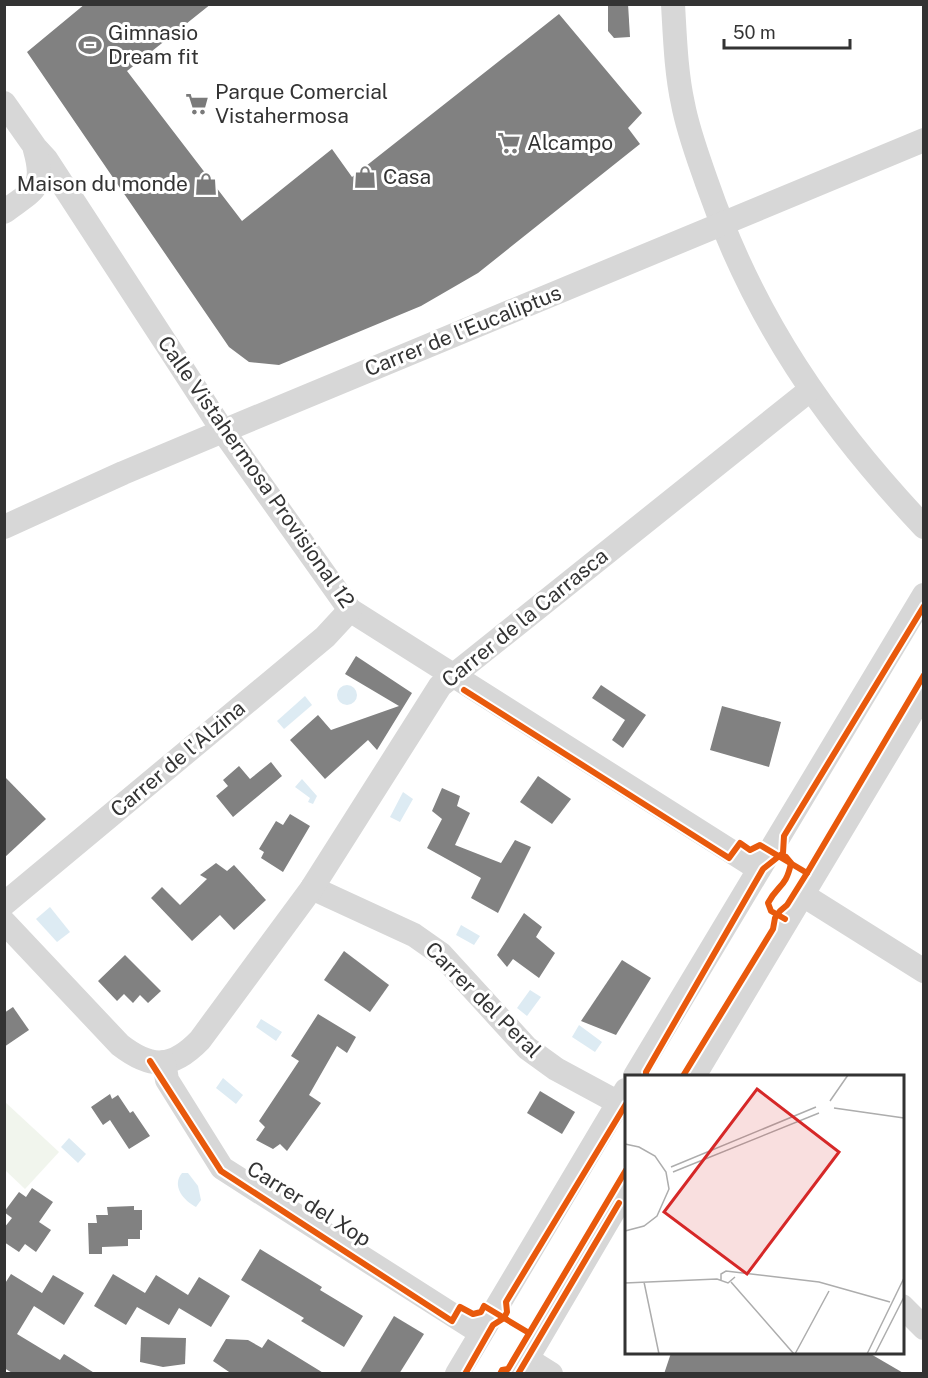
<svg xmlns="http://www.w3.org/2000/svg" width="928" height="1378" viewBox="0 0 928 1378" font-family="'Public Sans',sans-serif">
<rect width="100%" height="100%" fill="#fff"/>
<polygon fill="#f1f5ed" points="5,1102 59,1152 25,1189 5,1170"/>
<g fill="#ddebf3">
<circle cx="347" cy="695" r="10"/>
<polygon points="305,696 312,705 284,729 277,721"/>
<polygon points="302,779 317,796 313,804 308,802 310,798 295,787"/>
<polygon points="403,792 413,799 400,822 390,817"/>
<polygon points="50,907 70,932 57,942 36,919"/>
<polygon points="461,925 480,936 474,945 456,935"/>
<polygon points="530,990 541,997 527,1016 517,1008"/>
<polygon points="261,1019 282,1032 276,1041 256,1027"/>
<polygon points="579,1025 602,1042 595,1052 572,1037"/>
<polygon points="223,1078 243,1095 236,1104 216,1088"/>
<polygon points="69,1138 86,1154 78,1163 61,1147"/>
<path d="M 182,1173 L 188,1173 L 198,1186 L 201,1200 L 196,1207 C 184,1201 171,1186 182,1173 Z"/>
</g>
<g fill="#818181">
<polygon points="85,4 211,4 127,71 242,221 332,149 352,177 559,14 642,113 628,128 640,144 478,273 421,306 279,365 249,362 229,347 27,52"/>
<polygon points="608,4 628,4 630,37 614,38 608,31"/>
<polygon points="356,656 412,693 377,750 368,740 325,779 290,740 318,715 331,730 399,706 345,674"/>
<polygon points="601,685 646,715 623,748 612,740 625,720 592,698"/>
<polygon points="722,706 781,722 769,767 710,750"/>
<polygon points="271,762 282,776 233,817 216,796 228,786 223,780 239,766 250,779"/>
<polygon points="4,776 46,819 4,858"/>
<polygon points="538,776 571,799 552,824 520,802"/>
<polygon points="442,788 460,796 457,806 470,813 455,845 501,863 515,840 531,847 498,913 471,898 481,878 427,848 442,819 432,811"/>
<polygon points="290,814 310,826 283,872 261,858 264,852 259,849 276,821 283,825"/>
<polygon points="216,863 227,871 234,865 266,900 234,930 220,915 192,941 151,898 162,887 180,905 207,879 200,875"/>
<polygon points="524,913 542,927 536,937 555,953 539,978 513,959 507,967 497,955"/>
<polygon points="344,951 389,985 370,1012 324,980"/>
<polygon points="125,955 161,991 148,1003 140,995 133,1003 124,994 117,1001 98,981"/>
<polygon points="622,960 651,978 616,1035 581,1021"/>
<polygon points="13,1007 29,1030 4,1047 4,1013"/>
<polygon points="318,1014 356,1037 347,1053 337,1046 309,1095 321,1103 287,1151 280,1144 273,1149 256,1140 265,1127 259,1121 299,1061 291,1056"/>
<polygon points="540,1091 575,1112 562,1134 527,1113"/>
<polygon points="110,1094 112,1099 118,1095 130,1113 133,1111 150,1136 129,1149 110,1120 103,1125 91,1107"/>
<polygon points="32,1188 53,1202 39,1222 51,1230 36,1252 25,1244 19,1252 4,1242 4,1228 12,1218 4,1212 19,1192 26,1197"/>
<polygon points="134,1206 134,1210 142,1210 142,1230 140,1230 140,1239 128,1239 128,1246 102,1247 102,1254 89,1254 88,1223 97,1223 96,1215 108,1215 107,1207"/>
<polygon points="260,1249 322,1287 320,1290 363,1316 344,1347 301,1321 304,1318 241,1280"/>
<polygon points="11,1274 42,1293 53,1275 84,1293 64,1325 34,1306 17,1334 60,1360 64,1354 96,1374 14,1374 4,1368 4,1285"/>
<polygon points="113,1274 145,1293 156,1275 188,1295 199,1277 230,1296 211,1327 179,1308 169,1325 137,1307 126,1325 94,1306"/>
<polygon points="394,1316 424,1334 399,1374 359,1374"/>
<polygon points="141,1337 186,1338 185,1364 163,1367 140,1362"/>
<polygon points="226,1339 248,1340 262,1348 268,1339 325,1374 232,1374 213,1361"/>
<polygon points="671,1353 869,1353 905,1374 664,1374"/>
</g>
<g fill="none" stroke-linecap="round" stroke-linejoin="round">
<g stroke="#d7d7d7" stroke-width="24">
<path d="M 673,4 C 675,38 676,72 683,104 C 688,131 698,157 707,183 C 754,319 826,423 924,527"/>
<polyline points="4,103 35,147 46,159 223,431 350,610 759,869"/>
<path d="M 4,212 C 33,190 46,189 35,150"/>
<polyline points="4,527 123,473 223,431 924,140"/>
<polyline points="312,888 414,935 441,954 527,1048 556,1069 619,1103"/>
<polyline points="803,895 924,971"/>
<polyline points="4,904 325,637 350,610"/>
<path d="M 4,922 L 120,1045 C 151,1069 172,1069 200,1040 L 312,888 L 440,686 L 810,390"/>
<polyline points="164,1062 167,1080 222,1168 481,1333"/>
<polyline points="635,1076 924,595"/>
<polyline points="694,1076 924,692"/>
<polyline points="902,1306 924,1328"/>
<polyline points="527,1359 551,1374"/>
<polyline points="457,1374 626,1090"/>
<polyline points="518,1374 626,1190"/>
</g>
<g stroke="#fff" stroke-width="10">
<g id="cycleway">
<polyline points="464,690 729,858 740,843 750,850 760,845 807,873"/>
<path d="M 785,919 L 771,911 L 768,903 C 778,884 786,888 791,863 L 786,857"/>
<polyline points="150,1061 221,1171 452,1321 460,1307 473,1314 481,1312 484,1306 529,1333"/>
<polyline points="646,1076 646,1072 763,869 783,853 784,836 924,606"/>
<polyline points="683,1076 773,929 775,918 780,911 787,905 807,873 924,675"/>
<polyline points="465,1374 493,1325 504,1318 507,1312 506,1302 626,1104"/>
<polyline points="500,1374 502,1370 508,1369 626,1170"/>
<polyline points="518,1374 619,1203"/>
</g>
</g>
<use href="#cycleway" stroke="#e8590c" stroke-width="6"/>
</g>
<defs>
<g id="stadium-bare" transform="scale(1.8)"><path d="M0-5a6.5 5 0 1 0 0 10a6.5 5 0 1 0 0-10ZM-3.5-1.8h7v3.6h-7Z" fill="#7a7a7a" stroke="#fff" stroke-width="2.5" paint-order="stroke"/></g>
<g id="supermarket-bare" transform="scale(1.8)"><path d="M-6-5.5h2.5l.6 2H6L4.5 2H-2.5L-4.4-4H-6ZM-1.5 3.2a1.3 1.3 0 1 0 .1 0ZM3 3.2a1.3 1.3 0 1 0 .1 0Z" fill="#7a7a7a" stroke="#fff" stroke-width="2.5" paint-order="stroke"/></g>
<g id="shop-bare" transform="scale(1.8)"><path d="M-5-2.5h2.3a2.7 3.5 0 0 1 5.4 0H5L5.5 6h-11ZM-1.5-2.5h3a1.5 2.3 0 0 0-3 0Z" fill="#7a7a7a" stroke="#fff" stroke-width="2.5" paint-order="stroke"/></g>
</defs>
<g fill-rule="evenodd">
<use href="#stadium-bare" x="90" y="45"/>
<use href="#supermarket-bare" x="197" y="104"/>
<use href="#supermarket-bare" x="509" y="143"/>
<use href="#shop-bare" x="365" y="177"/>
<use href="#shop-bare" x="206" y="184"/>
</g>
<g text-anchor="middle" stroke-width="6" stroke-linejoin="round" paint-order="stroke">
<g font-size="21" fill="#333" stroke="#fff" text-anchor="start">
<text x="108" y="40">Gimnasio<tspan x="108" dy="24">Dream fit</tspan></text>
<text x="215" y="99">Parque Comercial<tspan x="215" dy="24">Vistahermosa</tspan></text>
<text x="527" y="150">Alcampo</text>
<text x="383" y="184">Casa</text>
<text x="188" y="191" text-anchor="end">Maison du monde</text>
</g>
<g font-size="21" fill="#333" stroke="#fff">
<text transform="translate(463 331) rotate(-22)" y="7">Carrer de l'Eucaliptus</text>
<text transform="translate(256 472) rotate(55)" y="7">Calle Vistahermosa Provisional 12</text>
<text transform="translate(525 618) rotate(-39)" y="7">Carrer de la Carrasca</text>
<text transform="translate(178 759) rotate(-40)" y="7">Carrer de l'Alzina</text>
<text transform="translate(483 1000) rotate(45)" y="7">Carrer del Peral</text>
<text transform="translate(309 1204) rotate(32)" y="7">Carrer del Xop</text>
</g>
</g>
<g transform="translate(625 1075)">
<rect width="279" height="279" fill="#fff"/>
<path fill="none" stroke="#adadad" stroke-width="1.5" d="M 205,26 L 223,0M 209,33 L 279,43M 0,69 L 14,72 L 30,81 L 41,97 L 44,114 L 32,141 L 19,151 L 0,156M 46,92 L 191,32M 48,97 L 194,38M 96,205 L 96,199 L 101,196 L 194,207 L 265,227M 19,207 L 34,279M 106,207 L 169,279M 0,208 L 92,204 L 103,208 L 110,202M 170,279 L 204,216M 242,279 L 279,203M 250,279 L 279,222"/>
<path fill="#d62828" fill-opacity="0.15" stroke="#d62828" stroke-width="3" d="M 132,14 L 214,77 L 122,199 L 39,137 Z"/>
<rect width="279" height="279" fill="none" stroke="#333" stroke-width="3"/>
</g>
<rect width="928" height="1378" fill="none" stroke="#333333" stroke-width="12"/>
<path d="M724 39v9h126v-9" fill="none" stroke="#333333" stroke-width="3"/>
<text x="733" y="39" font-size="18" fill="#333333" stroke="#ffffff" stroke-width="4.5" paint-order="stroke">50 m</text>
</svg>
